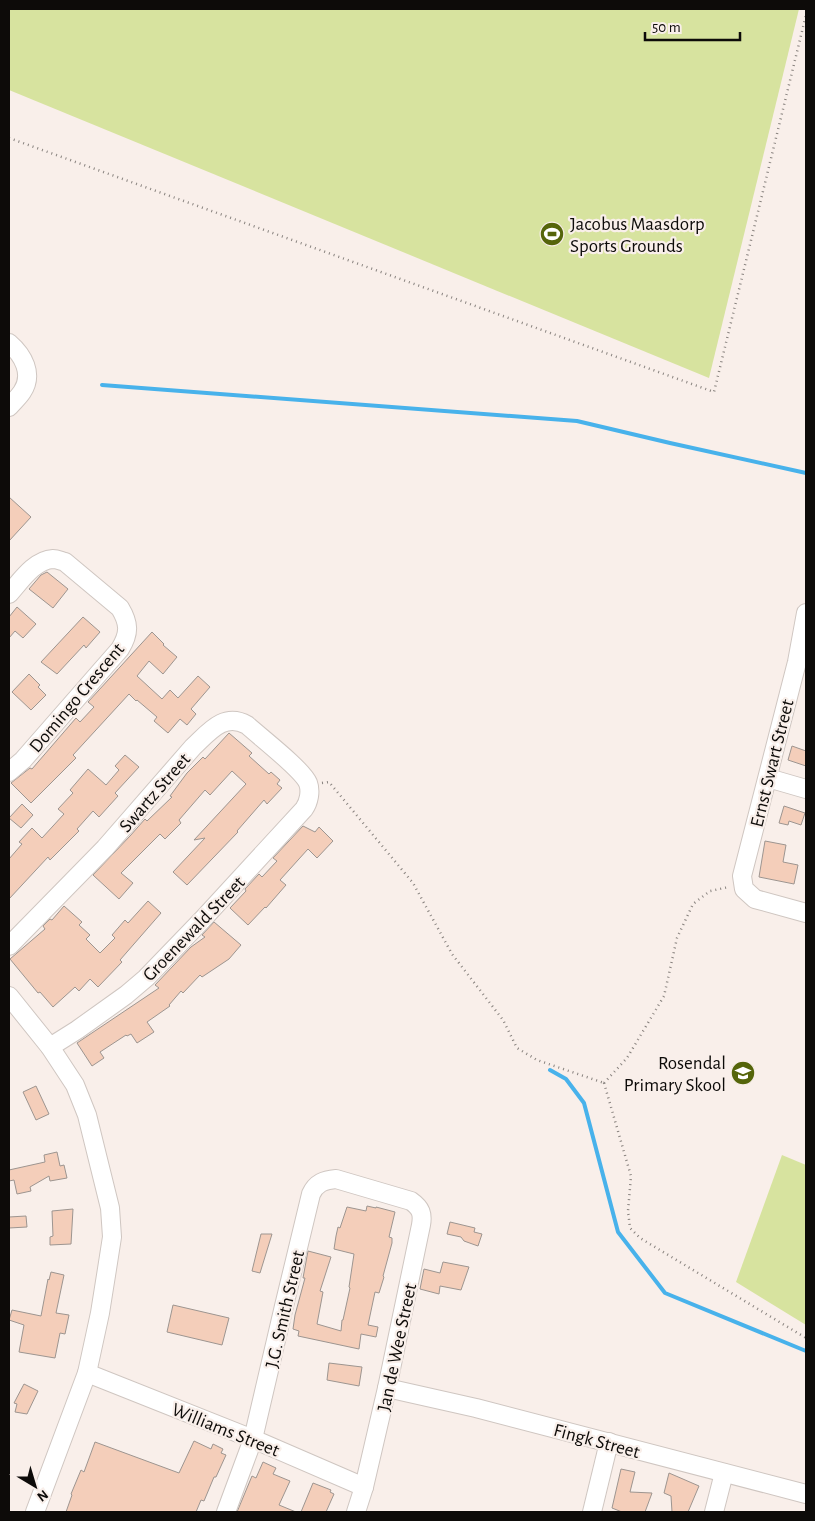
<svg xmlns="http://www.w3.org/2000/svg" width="815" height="1521" viewBox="0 0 815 1521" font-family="'Alegreya Sans',sans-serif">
<rect width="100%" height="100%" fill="#f9efea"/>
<g fill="#d7e39f">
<polygon points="9,9 799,9 709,378 9,90"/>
<polygon points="782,1155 806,1165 806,1325 736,1282"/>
</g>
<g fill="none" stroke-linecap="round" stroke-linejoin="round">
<g stroke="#48b2eb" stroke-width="4">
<polyline points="102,385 577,421 670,443 806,473"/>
<polyline points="550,1070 566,1079 584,1103 618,1232 665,1293 806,1351"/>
</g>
</g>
<g fill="#f4ceba" stroke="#9d9590">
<polygon points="9,497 31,517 9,541"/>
<polygon points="47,572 68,589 53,608 29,589 41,575"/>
<polygon points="17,607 36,624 23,638 15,631 9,638 9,617"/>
<polygon points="83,617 100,632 86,648 84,645 57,674 41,662"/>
<polygon points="152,632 164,644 163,645 177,657 163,674 149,661 137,676 162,699 170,690 178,698 198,676 210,687 191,709 196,714 187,725 180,719 168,733 154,721 157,717 137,700 136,701 129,694 73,755 76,758 31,803 11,783 30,768 32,769 76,718 80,722 94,707 88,702"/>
<polygon points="29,674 40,685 38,687 46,695 31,710 12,692"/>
<polygon points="229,733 252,753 249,756 269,774 271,772 280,780 277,784 282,788 267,804 264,800 237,831 238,832 187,885 173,872 205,838 194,840 246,784 232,771 210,795 205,790 179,820 181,823 165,839 160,834 121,873 133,883 119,899 93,875 130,836 145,819 147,821 172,797 170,796 187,773 203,757 205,759"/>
<polygon points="792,746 806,751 806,766 788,760"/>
<polygon points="125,755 139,767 115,793 118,796 99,817 93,811 77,829 79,831 50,860 48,857 9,899 9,859 22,844 19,842 32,828 42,838 64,814 58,809 73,793 70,790 88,769 106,785 119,770 115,766"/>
<polygon points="22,804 33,815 21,828 9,818"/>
<polygon points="784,806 805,813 801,825 789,821 788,825 779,823"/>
<polygon points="303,826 315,832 319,827 333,841 317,858 308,849 280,880 286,885 266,908 265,907 248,925 230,908 246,891 245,889 259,874 262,877 277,861 273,858"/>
<polygon points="765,841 786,845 783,862 798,865 794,884 759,877"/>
<polygon points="148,901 161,913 120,960 122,962 98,987 90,979 79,991 75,987 53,1007 40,992 38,993 10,959 45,929 43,926 50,919 52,920 64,906 82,922 79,925 90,935 86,939 100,953 115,938 112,935 125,920 128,923"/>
<polygon points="214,922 241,945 229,959 202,977 200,975 183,993 181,991 169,1005 170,1006 147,1022 154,1032 137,1043 131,1034 127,1036 126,1035 100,1052 104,1058 92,1066 77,1043 159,988 155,985 191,947 205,937 202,935"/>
<polygon points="36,1086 49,1114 36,1120 23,1092"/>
<polygon points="57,1152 60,1166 64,1165 67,1178 50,1181 49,1176 30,1187 31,1191 17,1194 14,1180 9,1181 9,1170 45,1162 44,1155"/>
<polygon points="367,1206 376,1208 376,1207 395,1212 389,1237 392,1238 392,1243 383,1276 384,1277 379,1293 375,1292 368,1325 378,1327 376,1337 361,1334 359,1349 298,1336 299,1331 293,1329 295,1315 305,1278 303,1278 308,1251 331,1257 320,1291 323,1292 317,1324 341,1331 342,1320 343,1320 350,1288 349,1287 354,1254 334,1249 336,1236 338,1227 340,1228 347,1207 366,1211"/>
<polygon points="73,1209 71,1244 50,1245 50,1237 53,1236 52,1211"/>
<polygon points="26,1216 27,1227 9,1228 9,1217"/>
<polygon points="450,1222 475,1228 474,1232 482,1234 478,1246 464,1241 461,1237 447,1234"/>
<polygon points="261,1234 272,1234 260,1273 252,1271"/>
<polygon points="443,1262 469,1267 461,1290 440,1286 439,1294 420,1289 424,1269 440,1273"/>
<polygon points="51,1272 64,1275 56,1313 69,1315 65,1334 60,1333 55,1358 19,1352 24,1325 9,1320 12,1310 41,1316 48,1279 49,1280"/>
<polygon points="173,1305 229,1318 222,1345 167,1332"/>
<polygon points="329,1363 362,1367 359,1386 327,1380"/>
<polygon points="24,1384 38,1391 27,1414 15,1412 17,1404 14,1403"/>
<polygon points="194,1441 211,1449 213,1444 223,1449 221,1453 226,1455 216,1477 214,1477 204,1501 201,1500 196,1512 66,1512 72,1495 71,1494 81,1470 84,1472 95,1442 179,1473"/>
<polygon points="263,1462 276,1468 273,1474 290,1481 279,1505 296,1512 237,1512 252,1476 256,1478"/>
<polygon points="621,1469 635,1472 630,1492 652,1493 645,1512 622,1512 612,1508"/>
<polygon points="669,1473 699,1486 688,1512 672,1512 671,1496 664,1493"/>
<polygon points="313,1483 331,1490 330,1492 334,1494 326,1512 301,1512"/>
</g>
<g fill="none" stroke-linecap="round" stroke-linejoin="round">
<g stroke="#cfc6c1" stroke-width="20">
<g id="minor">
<path d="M 9,343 C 23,355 34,374 22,392 C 18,398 13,402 9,407"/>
<path d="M 9,594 C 20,582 34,560 53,559 C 57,559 61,561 65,562 L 120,608 C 129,623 130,633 120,649 L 23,760 L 9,772"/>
<polyline points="806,613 797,662 742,876 744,889 755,899 806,913"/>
<polyline points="768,778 806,789"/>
<path d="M 9,946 L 105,848 L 193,747 C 209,732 224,712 247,725 C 260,737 302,769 308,783 C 311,791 309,802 304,809 L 202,920 L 146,978 L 126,995 L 77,1030 L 50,1047"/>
<polyline points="9,996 50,1047 75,1085 87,1115 110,1208 112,1237 107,1269 100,1313 87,1373 35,1512"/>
<polyline points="87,1373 253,1439 364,1487"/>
<polyline points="387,1388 476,1408 806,1494"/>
<path d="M 226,1512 L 253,1439 L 284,1306 L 311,1194 C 316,1183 324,1180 336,1179 L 411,1201 C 421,1208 423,1214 421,1225 L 387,1388 L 364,1487 L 356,1512"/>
<polyline points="592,1512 609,1442"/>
<polyline points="714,1512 724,1473"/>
</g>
</g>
<g stroke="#89837f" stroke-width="2.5" stroke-dasharray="1 4" stroke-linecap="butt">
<polyline points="9,138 714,392 806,15"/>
<polyline points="322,783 329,782 413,883 452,954 503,1020 517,1048 537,1060 604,1083"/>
<polyline points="604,1083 631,1176 628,1211 630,1228 640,1238 806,1338"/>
<polyline points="604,1083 627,1058 664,996 677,938 693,904 710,891 729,887"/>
</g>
<use href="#minor" stroke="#fff" stroke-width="18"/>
</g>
<defs>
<g id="stadium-disc" transform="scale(1.25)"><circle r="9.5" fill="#55650b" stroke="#f9efea"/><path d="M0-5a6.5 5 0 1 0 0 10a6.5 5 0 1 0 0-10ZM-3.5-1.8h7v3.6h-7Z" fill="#fff"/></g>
<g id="school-disc" transform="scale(1.25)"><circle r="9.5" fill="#55650b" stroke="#f9efea"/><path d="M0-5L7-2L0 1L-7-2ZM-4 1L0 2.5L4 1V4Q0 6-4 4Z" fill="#fff"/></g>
</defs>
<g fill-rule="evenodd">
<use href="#stadium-disc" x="552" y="234"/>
<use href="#school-disc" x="743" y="1073"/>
</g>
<g text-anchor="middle" stroke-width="4.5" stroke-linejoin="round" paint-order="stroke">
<g font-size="19" fill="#0d0b09" stroke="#f9efea" text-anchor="start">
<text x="570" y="230">Jacobus Maasdorp<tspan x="570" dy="22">Sports Grounds</tspan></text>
<text x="726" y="1069" text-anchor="end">Rosendal<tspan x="726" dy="22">Primary Skool</tspan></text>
</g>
<g font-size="19" fill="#0d0b09" stroke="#f9efea">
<text transform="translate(76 697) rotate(-50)" y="7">Domingo Crescent</text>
<text transform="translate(771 763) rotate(-76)" y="7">Ernst Swart Street</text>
<text transform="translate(154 792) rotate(-49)" y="7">Swartz Street</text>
<text transform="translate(193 928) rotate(-46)" y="7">Groenewald Street</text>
<text transform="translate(284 1309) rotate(-77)" y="7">J.G. Smith Street</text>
<text transform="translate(396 1347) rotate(-78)" y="7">Jan de Wee Street</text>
<text transform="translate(226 1429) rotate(22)" y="7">Williams Street</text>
<text transform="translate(597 1440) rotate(15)" y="7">Fingk Street</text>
</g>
</g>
<rect width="815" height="1521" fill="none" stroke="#0d0b09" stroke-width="20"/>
<g transform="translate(35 1486) rotate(142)" stroke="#f9efea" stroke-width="4" paint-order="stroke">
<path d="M0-4L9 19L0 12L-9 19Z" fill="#0d0b09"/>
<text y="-8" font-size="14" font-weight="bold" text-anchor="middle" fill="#0d0b09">N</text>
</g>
<path d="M645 32v8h95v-8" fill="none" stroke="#0d0b09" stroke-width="2.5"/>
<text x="652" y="32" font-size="15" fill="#0d0b09" stroke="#f9efea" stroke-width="4" paint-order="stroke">50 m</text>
</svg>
